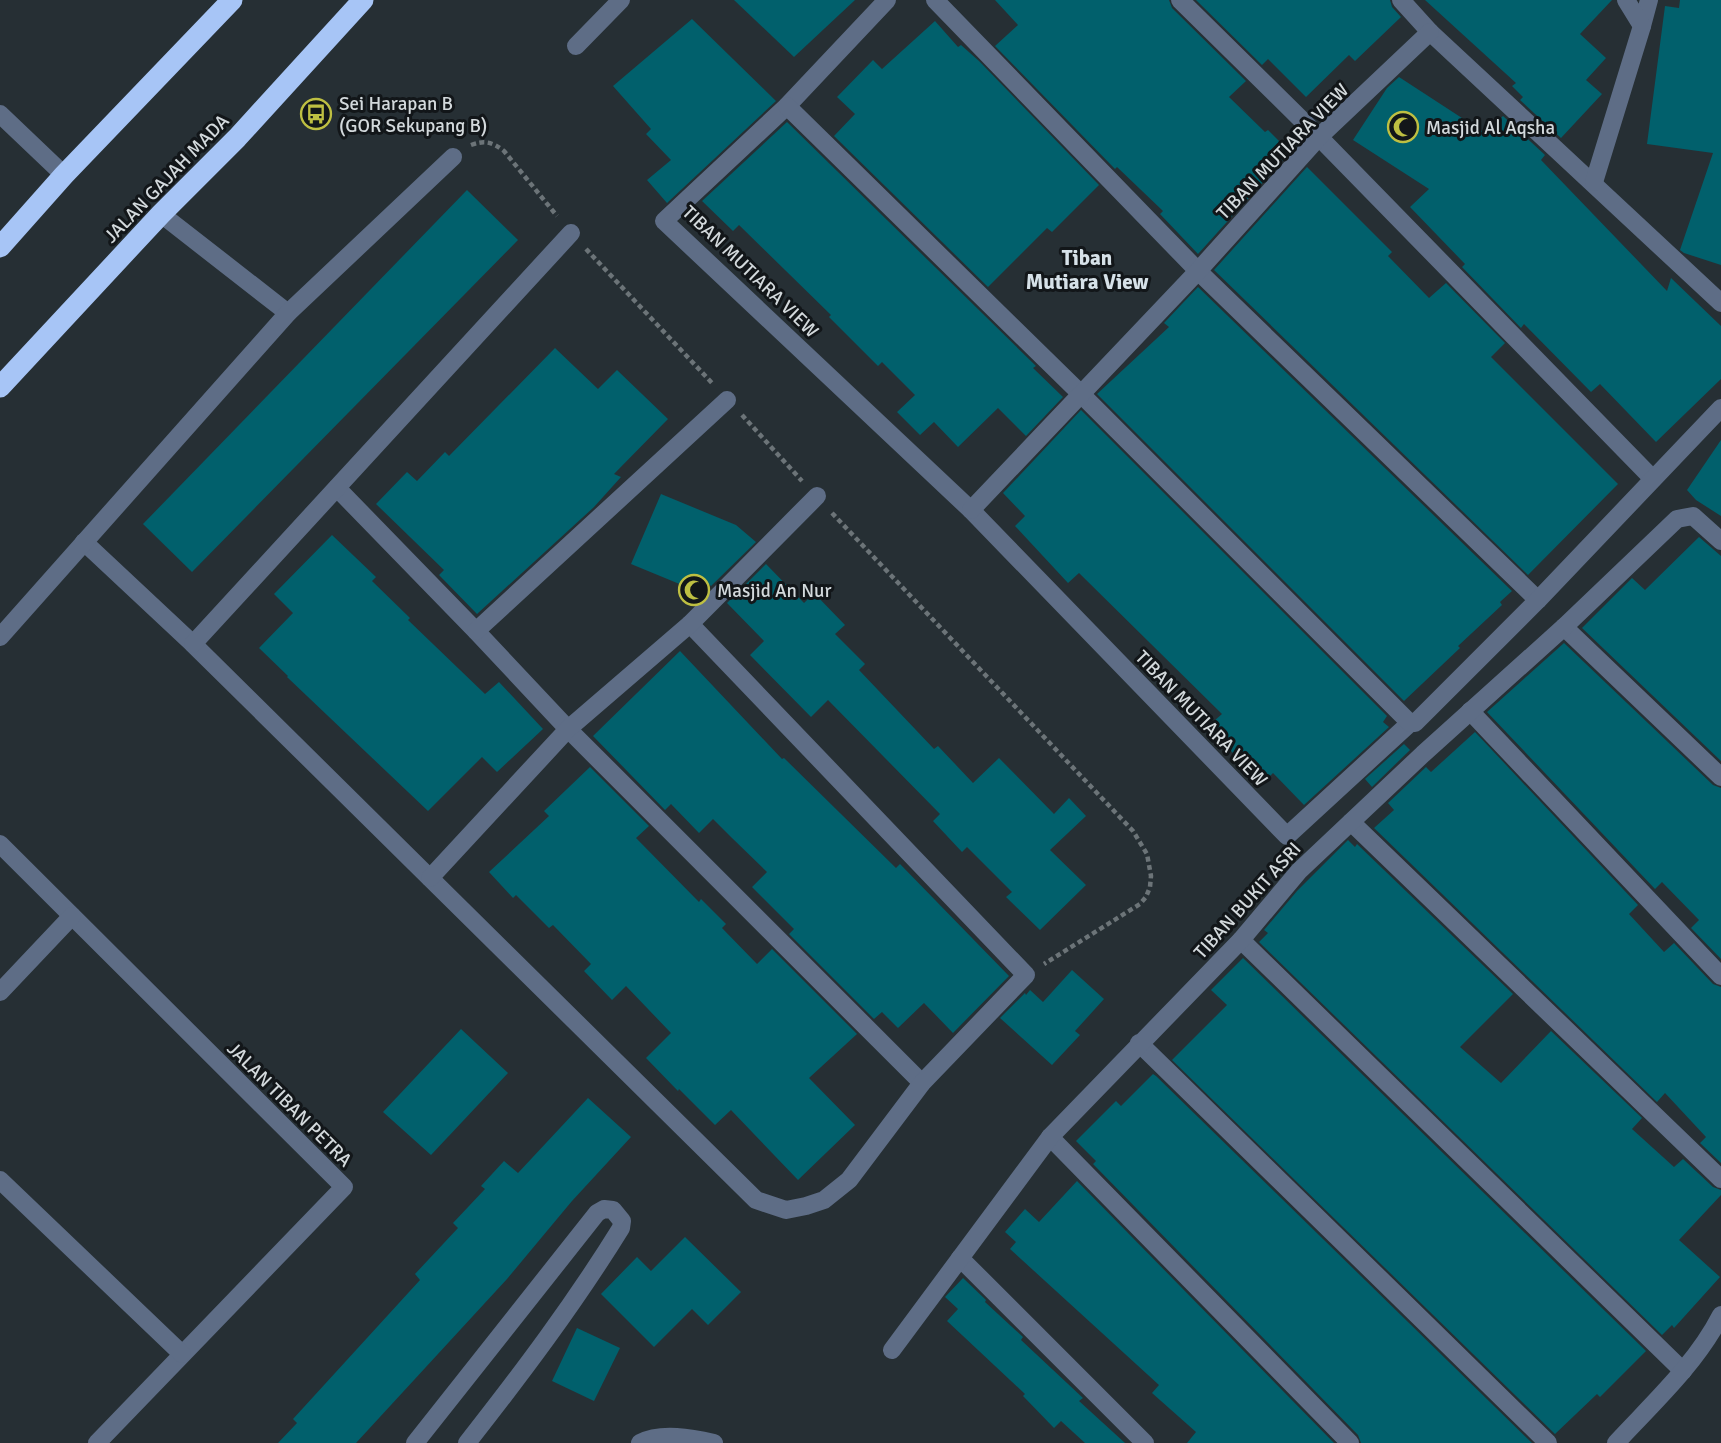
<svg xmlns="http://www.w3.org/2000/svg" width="1721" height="1443" viewBox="0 0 1721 1443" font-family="Signika,sans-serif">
<rect width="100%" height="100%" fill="#262f34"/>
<g fill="#01606c">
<polygon points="734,0 855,0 794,57"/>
<polygon points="995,0 1169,0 1172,8 1246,81 1229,97 1265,132 1268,130 1290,152 1198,254 1160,214 1163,211 1117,167 1115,169 995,46 1018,25"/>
<polygon points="1196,0 1390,0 1392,7 1401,17 1355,61 1349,55 1306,97 1268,59 1262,65"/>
<polygon points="1425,0 1612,0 1580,34 1606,58 1586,80 1602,94 1561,138 1520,100 1523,97 1512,86 1516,83"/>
<polygon points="1680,0 1721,0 1721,265 1684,253 1680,250 1713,153 1647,144 1665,6 1679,8"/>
<polygon points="692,19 776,101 667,203 647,180 671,160 646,134 651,129 613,86"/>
<polygon points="935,21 958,47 961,45 979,61 1099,185 1052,232 1047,228 988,287 834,136 855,114 837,97 873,60 882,69"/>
<polygon points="1399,77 1485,133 1503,116 1545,155 1541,160 1667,291 1671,278 1721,326 1721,379 1656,442 1600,384 1591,392 1524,324 1521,328 1462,267 1465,264 1410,207 1429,189 1353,140 1387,88"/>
<polygon points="787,122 1036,366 1033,368 1063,397 1026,436 998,408 958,447 934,422 920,435 897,412 915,395 882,362 878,366 829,317 831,315 739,225 733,231 702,201"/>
<polygon points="1307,167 1392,252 1388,256 1429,298 1446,283 1505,343 1491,357 1618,484 1528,575 1214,270"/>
<polygon points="467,190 518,240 192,572 143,524"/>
<polygon points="1198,287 1512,591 1500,602 1502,605 1458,646 1460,648 1404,701 1097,394 1169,327 1164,323"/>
<polygon points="555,348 598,389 617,370 668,419 614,474 621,477 594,507 477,614 439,575 444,570 376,504 407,472 417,481 445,452 449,456"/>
<polygon points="1081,410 1387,716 1383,722 1389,727 1304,805 1273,773 1263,783 1207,727 1222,714 1079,573 1068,583 1015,526 1025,516 1003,493"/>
<polygon points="1721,440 1721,516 1696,500 1687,490"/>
<polygon points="661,494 736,525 756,542 711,586 700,575 694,590 631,564"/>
<polygon points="332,535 376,577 372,581 410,618 408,620 485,694 499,682 543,729 497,772 482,757 428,811 287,677 288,676 259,648 293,613 274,594"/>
<polygon points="1699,537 1721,556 1721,761 1582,628 1632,578 1645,590"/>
<polygon points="766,564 804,603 814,593 845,625 835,634 865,664 859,670 934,749 938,746 973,783 999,758 1054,814 1069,798 1086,816 1050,850 1086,885 1040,930 1006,897 1012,892 967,847 962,852 933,821 940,814 828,700 811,717 750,655 764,641 727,603"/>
<polygon points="1564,643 1713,785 1721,788 1721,959 1691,928 1699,920 1662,882 1655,889 1487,712"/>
<polygon points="680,651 782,759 784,758 896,868 900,864 1009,976 953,1033 924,1003 898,1028 882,1012 874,1019 789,934 794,929 752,887 767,872 732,838 713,819 699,833 671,804 665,810 593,736"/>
<polygon points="1475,732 1638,905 1629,914 1664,952 1674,943 1713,984 1721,987 1721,1163 1700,1143 1706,1137 1665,1093 1657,1102 1374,828 1394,810 1388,803 1426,767 1431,772"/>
<polygon points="1404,744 1410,750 1372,787 1365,779"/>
<polygon points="590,767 649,826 636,838 699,902 701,899 726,924 722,928 757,964 772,949 857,1034 809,1078 855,1125 798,1180 731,1110 715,1125 679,1089 678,1091 646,1058 671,1033 626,986 612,1000 584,971 591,964 553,925 549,928 516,895 513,898 489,872 549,816 544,811"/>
<polygon points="1348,840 1355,847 1357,844 1513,994 1460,1047 1501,1083 1551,1031 1642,1118 1632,1129 1674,1167 1683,1159 1713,1187 1721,1190 1721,1195 1679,1240 1720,1277 1674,1328 1672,1325 1662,1335 1259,942 1268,933 1264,930 1297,891"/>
<polygon points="1243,958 1646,1351 1600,1397 1597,1394 1555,1434 1172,1060 1227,1005 1211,990"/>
<polygon points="1072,970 1104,999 1075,1031 1080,1035 1052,1065 1000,1018 1025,993 1026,995 1030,990 1043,1002"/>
<polygon points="461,1029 508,1073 431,1155 383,1112"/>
<polygon points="1153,1074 1156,1076 1532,1443 1361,1443 1358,1435 1093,1164 1096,1161 1076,1141 1116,1101 1121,1106"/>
<polygon points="588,1098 631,1137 572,1201 507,1279 356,1443 278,1443 297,1423 293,1419 420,1280 415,1274 458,1228 453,1223 485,1189 481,1186 504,1161 518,1173"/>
<polygon points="1077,1181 1334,1443 1187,1443 1196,1432 1152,1393 1159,1385 1010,1249 1016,1242 1005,1232 1025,1209 1039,1222"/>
<polygon points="685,1237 741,1292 708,1325 692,1309 654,1347 601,1294 637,1257 651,1271"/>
<polygon points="963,1278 986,1300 985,1302 1023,1337 1021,1340 1083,1398 1079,1401 1125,1443 1085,1443 1061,1421 1054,1428 1023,1396 1025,1394 947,1321 958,1309 945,1297"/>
<polygon points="577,1328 620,1348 594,1401 552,1381"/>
</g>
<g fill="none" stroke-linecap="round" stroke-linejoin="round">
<g stroke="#6c7478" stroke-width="4.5" stroke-dasharray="5 3.5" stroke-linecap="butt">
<path d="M 471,145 C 485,140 492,142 504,151 L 557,216"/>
<polyline points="586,249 712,383"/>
<polyline points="742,415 802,481"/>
<polyline points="832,513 1133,831 1147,854 1151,876 1150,887 1146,897 1140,904 1044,964"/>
</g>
<g stroke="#5e6d86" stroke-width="18">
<polyline points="887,0 787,106 664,221 971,510 1287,836 1410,723"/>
<polyline points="935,0 1198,271 1538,600"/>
<polyline points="1180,0 1319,137 1652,478"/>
<polyline points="1401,0 1430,32 1721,303"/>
<polyline points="1642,26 1649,0"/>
<polyline points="576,46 621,0"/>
<polyline points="787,106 1082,395 1410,723 1415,723 1538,600 1721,408"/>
<polyline points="0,114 64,175"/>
<polyline points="1594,182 1642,26 1626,0"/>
<polyline points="161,214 288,313"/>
<polyline points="337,488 476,631 568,729 922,1083"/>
<polyline points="971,510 1198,271 1319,137 1430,32"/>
<polyline points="84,542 193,644 756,1200 786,1210 806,1206 824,1200 849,1180 922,1083 1026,975 690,624"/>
<polyline points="1564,627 1721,777"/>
<polyline points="476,631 727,400"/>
<polyline points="0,637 288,313 453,157"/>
<polyline points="193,644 571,233"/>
<polyline points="1470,711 1721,976"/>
<polyline points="1351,822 1721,1179"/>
<polyline points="0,844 344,1187 97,1443"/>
<polyline points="430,878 568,729 690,624 817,496"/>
<polyline points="1241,940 1683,1371"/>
<polyline points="0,992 72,916"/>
<polyline points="1139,1043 1548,1443"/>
<polyline points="1050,1137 1350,1443"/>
<polyline points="0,1180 182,1354"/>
<polyline points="960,1258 1145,1443"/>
<polyline points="892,1350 1050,1137 1241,940 1299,871 1423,754 1564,627 1677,519 1693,516 1721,541"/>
<path d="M 415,1443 L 597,1213 L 604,1209 L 613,1210 L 622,1221 L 621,1228 C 574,1304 522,1373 467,1443"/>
<path d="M 640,1443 C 661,1432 692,1438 714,1443"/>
<path d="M 1616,1443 C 1653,1403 1696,1364 1721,1315"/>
</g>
<g stroke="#a7c5f6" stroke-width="21">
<polyline points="0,247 64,175 232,0"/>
<polyline points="0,387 161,214 237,138 363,0"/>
</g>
</g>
<defs>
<g id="bus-ring" transform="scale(1.575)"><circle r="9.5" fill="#121619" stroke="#bebf42" stroke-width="1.5"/><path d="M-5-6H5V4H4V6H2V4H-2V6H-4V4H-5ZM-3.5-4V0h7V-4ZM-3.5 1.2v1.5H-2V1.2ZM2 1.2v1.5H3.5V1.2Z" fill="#bebf42"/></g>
<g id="mosque-ring" transform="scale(1.575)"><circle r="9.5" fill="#121619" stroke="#bebf42" stroke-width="1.5"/><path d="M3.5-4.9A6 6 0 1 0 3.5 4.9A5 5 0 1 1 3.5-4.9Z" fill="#bebf42"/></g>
</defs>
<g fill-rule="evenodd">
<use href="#bus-ring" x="316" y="114"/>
<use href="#mosque-ring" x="1403" y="127"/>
<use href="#mosque-ring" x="694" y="590"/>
</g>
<g text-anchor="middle" stroke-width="6" stroke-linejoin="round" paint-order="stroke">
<g font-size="19" fill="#d3d9dc" stroke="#121619" text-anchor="start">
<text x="339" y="110">Sei Harapan B<tspan x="339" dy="22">(GOR Sekupang B)</tspan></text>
<text x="1426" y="134">Masjid Al Aqsha</text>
<text x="717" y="597">Masjid An Nur</text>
</g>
<g font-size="19" fill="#d3d9dc" stroke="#121619">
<text transform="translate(1282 151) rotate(-46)" y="7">TIBAN MUTIARA VIEW</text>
<text transform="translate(166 178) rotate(-46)" y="7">JALAN GAJAH MADA</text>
<text transform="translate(751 271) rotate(44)" y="7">TIBAN MUTIARA VIEW</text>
<text transform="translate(1202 718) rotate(46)" y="7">TIBAN MUTIARA VIEW</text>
<text transform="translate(1247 900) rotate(-48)" y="7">TIBAN BUKIT ASRI</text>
<text transform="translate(290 1104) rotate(45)" y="7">JALAN TIBAN PETRA</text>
</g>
<g font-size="21" font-weight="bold" fill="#d6e1e8" stroke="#121619">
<text x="1087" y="265">Tiban<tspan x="1087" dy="24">Mutiara View</tspan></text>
</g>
</g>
</svg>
